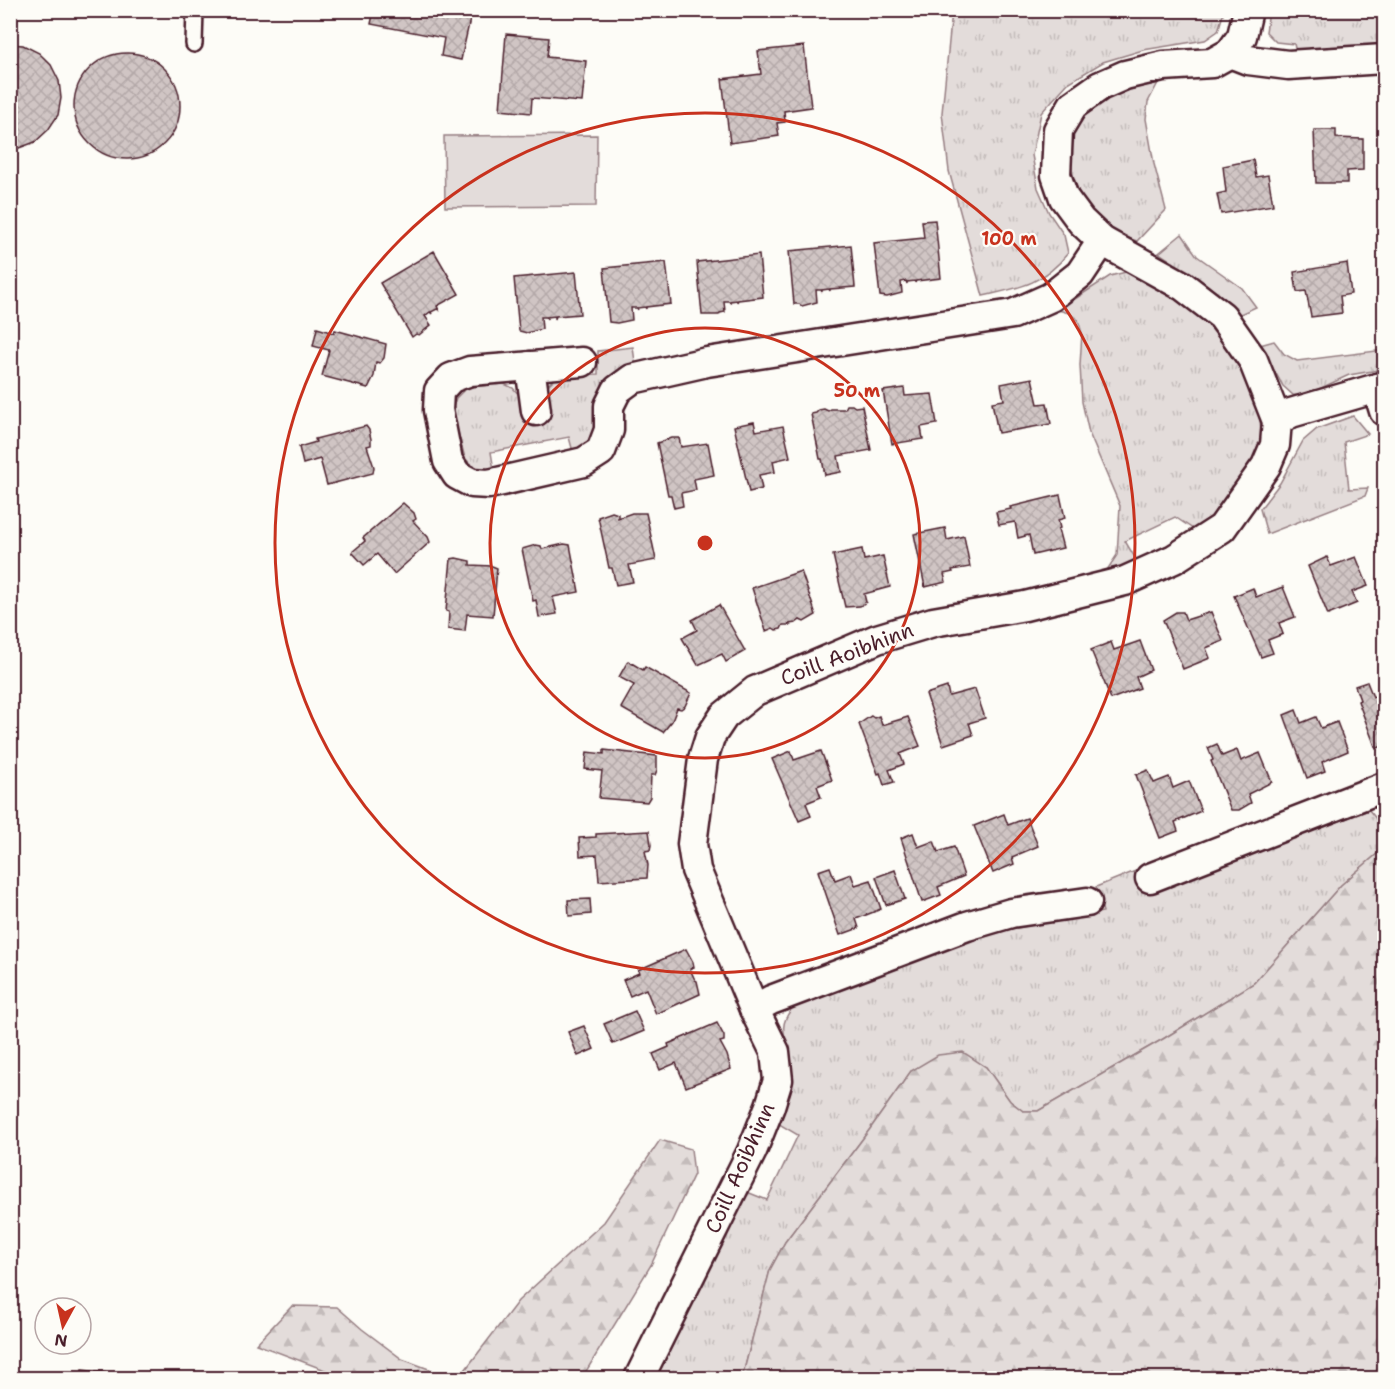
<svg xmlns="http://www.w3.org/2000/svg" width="1395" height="1389" viewBox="0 0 1395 1389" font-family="'Shantell Sans',sans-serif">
<defs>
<pattern id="grass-tufts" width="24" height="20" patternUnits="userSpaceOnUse" patternTransform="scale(1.5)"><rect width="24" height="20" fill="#e3dcda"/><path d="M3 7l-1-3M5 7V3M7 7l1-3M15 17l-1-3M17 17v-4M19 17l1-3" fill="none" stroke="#c4bcbb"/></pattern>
<pattern id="forest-firs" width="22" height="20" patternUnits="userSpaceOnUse" patternTransform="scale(1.5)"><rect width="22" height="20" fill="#e3dcda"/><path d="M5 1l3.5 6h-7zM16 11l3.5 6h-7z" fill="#c4bcbb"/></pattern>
<pattern id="building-cross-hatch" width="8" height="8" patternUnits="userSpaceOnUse" patternTransform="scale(1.5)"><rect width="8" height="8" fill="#d0c5c4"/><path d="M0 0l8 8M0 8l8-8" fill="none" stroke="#b4a9a9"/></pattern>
</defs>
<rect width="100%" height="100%" fill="#fdfcf7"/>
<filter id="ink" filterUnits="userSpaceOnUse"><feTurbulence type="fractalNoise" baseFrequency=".0167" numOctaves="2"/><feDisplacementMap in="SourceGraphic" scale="12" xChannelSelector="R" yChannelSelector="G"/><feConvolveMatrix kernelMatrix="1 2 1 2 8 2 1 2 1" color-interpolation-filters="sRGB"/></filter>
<g filter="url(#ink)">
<g fill="url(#grass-tufts)" stroke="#967e82" stroke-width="1.5">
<path d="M 952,11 L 1224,11 L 1218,31 L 1205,40 L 1143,50 L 1103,62 L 1068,83 L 1041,113 L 1032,155 L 1038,188 L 1049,213 L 1064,235 L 1068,253 C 1044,284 1019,288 983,296 L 949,171 L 942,113 Z"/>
<polygon points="1269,11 1384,11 1384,44 1296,52 1294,44 1276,42 1266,32"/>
<path d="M 1158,83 L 1148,102 L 1146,119 L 1154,164 L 1166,210 L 1137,241 C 1127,237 1112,234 1104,227 C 1077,205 1057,149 1080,119 C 1097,97 1132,88 1158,83 Z"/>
<polygon points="1182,234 1197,256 1242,288 1256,307 1238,315 1209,286 1159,253"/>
<path d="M 1126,272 C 1183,292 1230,338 1252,393 C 1258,408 1263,426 1260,442 C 1255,462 1227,501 1214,516 C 1209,522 1202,526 1196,531 L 1175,517 L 1125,541 L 1137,561 L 1105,573 L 1117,555 L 1120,506 L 1089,433 L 1082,402 L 1080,365 L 1082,333 L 1078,320 L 1069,313 L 1058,310 L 1110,276 Z"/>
<polygon points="1274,341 1284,354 1297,361 1384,350 1384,369 1349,375 1304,396 1293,395 1283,386 1260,345"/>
<path d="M 633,347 L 635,362 C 618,370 604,378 598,397 C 589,421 605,441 573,452 L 569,437 L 491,452 L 494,470 L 483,471 L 473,467 L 465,458 L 452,410 L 456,398 L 466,388 L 502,383 L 513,388 L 520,396 L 525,423 L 546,420 C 545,411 542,398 545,390 C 554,370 581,375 598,374 L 598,351 Z"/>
<polygon points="1353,416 1368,434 1344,442 1349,489 1368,488 1365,496 1267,534 1260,509 1280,483 1303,441 1317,429"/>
<path d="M 1369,810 L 1382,826 L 1384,825 L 1384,848 L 1341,885 L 1254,983 L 1163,1039 L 1038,1111 L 1023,1111 L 1010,1101 L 986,1067 L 911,1071 L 870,1129 L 785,1242 L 770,1270 L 742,1378 L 654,1378 L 747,1192 L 767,1200 L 798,1135 L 779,1124 C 785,1106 792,1088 792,1068 C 792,1042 772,1031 794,1006 L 915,958 L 1006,930 L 1103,912 L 1096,887 L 1138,870 L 1146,893 Z"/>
</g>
<g fill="url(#forest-firs)" stroke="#967e82" stroke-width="1.5">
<polygon points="1384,848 1384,1378 742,1378 770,1270 785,1242 870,1129 911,1071 938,1055 963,1052 986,1067 1010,1101 1023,1111 1038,1111 1163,1039 1254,983 1341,885"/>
<polygon points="660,1140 691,1149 694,1174 651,1265 582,1378 459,1378 518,1301 604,1222"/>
<polygon points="292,1306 337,1307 362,1329 402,1359 453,1378 346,1378 256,1344"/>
</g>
<polygon fill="#e3dcda" stroke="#967e82" stroke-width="1.5" points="597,135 596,206 445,207 444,136"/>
<g fill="url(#building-cross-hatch)" stroke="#4a1f2b" stroke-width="1.5">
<polygon points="374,10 472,10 461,60 441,56 444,38 371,24"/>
<polygon points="506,34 549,38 547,57 586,61 582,102 532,98 531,113 500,110"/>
<polygon points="10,44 23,45 39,53 51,65 59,81 61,98 58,115 48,130 35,142 19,148 10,149"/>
<polygon points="804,46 811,107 784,111 785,122 777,123 779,136 730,143 722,79 761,74 758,51"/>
<circle cx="127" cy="106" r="53"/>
<polygon points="1314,130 1336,130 1336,138 1363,139 1363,170 1347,171 1347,183 1316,183"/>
<polygon points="1253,160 1256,177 1268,175 1273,205 1221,214 1217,194 1226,192 1223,166"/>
<polygon points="935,220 941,278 916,281 915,283 915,281 907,282 907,284 906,281 901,282 902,293 887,297 880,296 874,243 924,238 922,221"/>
<polygon points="851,245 855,287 830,289 830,291 829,289 822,290 822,292 821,290 816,290 817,302 802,306 799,304 794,304 789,251"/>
<polygon points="434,251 459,294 437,306 439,310 437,309 431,312 432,314 430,312 425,316 431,325 419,335 416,334 412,337 380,283"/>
<polygon points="759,255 763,297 738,300 737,302 737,300 730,301 730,303 729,301 724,301 725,312 720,313 719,315 702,315 697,262"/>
<polygon points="666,262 671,304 646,307 646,309 645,307 637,308 638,310 637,308 631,308 632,320 617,323 609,322 604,268"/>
<polygon points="1347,263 1351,294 1340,296 1342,313 1311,317 1306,291 1297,292 1294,272"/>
<polygon points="576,272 580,314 556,316 555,319 555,316 547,317 547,319 546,317 541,317 542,329 527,333 519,331 514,278"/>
<polygon points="317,328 334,333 335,330 386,344 384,358 380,363 376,362 374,376 368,388 322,376 329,350 313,346"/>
<polygon points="1032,378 1038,404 1047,403 1051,424 998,433 992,402 1004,400 1001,384"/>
<polygon points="904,388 905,396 932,394 937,424 921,427 923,439 892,444 883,391"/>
<polygon points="847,405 852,405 855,407 862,406 871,450 838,456 841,472 825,475 822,459 820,459 811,414 816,413 819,410 824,409 828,411 831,409 845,409"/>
<polygon points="754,422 756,431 783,426 790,457 773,461 775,472 759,475 762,489 749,492 734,426"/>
<polygon points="366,426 369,430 371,439 371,445 367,446 374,467 373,473 327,485 320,459 303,464 299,447 316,442 315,439"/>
<polygon points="671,438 679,438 681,447 708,443 714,475 694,479 696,490 681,493 683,506 674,508 671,495 668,495 657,443"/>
<polygon points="1060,495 1065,518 1058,520 1060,528 1058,529 1063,548 1033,555 1029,535 1018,538 1015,522 999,525 996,512 1011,509 1010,507"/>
<polygon points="403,503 414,513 416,519 413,521 428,537 430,542 394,574 377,554 364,565 352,552 365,541 363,538"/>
<polygon points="612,512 618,514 618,518 632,513 646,513 656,560 629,565 633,582 616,585 612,568 609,568 598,517"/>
<polygon points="945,528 947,540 964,536 970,567 952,570 953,572 944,574 946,582 925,587 914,534"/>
<polygon points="564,544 570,545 579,592 553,597 557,614 539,617 536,600 533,601 522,549 536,545 541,546 542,549"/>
<polygon points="862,549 864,560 883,556 890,587 864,594 866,602 860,606 845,607 833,555"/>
<polygon points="1327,557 1331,566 1356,557 1368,586 1352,592 1357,603 1328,615 1308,566"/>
<polygon points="456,558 470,561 470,565 492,566 497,568 493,616 467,614 465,631 448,629 449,612 446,611 451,559"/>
<polygon points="801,571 816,615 804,622 800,620 796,623 789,624 790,625 783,625 781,629 776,630 773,628 766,631 752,588"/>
<polygon points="1283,587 1295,617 1279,623 1283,634 1268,640 1273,653 1261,657 1234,596 1253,588 1256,597"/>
<polygon points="719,605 745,651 726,662 722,654 698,665 682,638 697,630 692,620"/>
<polygon points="1176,612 1183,612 1186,620 1211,612 1223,641 1206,648 1210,658 1183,669 1163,620"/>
<polygon points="1140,641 1151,670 1136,677 1140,688 1111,699 1091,650 1111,642 1114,650"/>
<polygon points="628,661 643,670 645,667 691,693 685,706 681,709 677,708 672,721 663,732 621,708 634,685 619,677"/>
<polygon points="1367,682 1373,697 1384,692 1384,745 1376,749 1358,701 1360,700 1355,686"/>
<polygon points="947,687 949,696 975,689 985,718 969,723 973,735 943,745 926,694"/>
<polygon points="1296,710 1301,723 1316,717 1321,728 1337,722 1348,751 1322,762 1325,771 1307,778 1284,715"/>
<polygon points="871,716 874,718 879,716 882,725 908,717 920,746 900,754 904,764 889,770 894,782 884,785 880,773 878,774 859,724"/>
<polygon points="1217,744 1222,756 1237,750 1241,761 1260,753 1272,782 1248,794 1251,803 1239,810 1231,810 1211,761 1213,760 1208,748"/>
<polygon points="604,750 657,756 657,770 655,775 651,775 650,797 647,802 599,798 602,771 585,769 587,752 604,754"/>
<polygon points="791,751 794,760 821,751 832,780 817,786 821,797 806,803 811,816 799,821 772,759"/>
<polygon points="1148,770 1154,783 1169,777 1173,788 1189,781 1201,811 1175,822 1178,831 1160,838 1136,775"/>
<polygon points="1004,814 1008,825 1027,818 1038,846 1012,857 1014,864 993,873 974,826"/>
<polygon points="649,831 651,845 650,850 645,851 648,865 647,878 599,881 597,855 580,856 579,838 596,837 596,834"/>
<polygon points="913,833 918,847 934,841 938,852 954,847 964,876 938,887 941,895 922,902 901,838"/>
<polygon points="830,867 835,880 851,874 855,885 871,880 881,909 856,919 859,928 840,935 818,871"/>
<polygon points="895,870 905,899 886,905 876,877"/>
<polygon points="590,899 591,914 569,916 568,900"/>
<polygon points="686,949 693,962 694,967 690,969 695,980 697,981 700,994 656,1014 646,989 630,996 623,980 639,973 638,970"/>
<polygon points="635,1011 644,1031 613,1044 604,1024"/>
<polygon points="717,1023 724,1036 724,1041 720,1042 727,1055 731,1069 686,1087 676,1063 660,1070 653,1054 669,1047 668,1044"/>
<polygon points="584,1026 594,1049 578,1056 568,1032"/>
<polygon points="82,1370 109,1373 108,1378 81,1378"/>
</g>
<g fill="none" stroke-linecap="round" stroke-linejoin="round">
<g stroke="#4a1f2b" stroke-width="20">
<polyline id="lane" points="194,44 195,10"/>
</g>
<g stroke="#4a1f2b" stroke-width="33">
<g id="street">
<polyline points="1230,53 1248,60 1288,65 1384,59"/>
<polyline points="582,362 470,371 451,378 439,391 438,410 448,461 457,475 472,483 489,484 584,462 601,451 609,430 609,406 617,390 632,379 707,362 1013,314 1051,297 1080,274 1102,241"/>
<polyline points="530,366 536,411"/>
<polyline points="1377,388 1384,411"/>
<polyline points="1277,421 1291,413 1384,386"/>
<polyline points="1150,878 1384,787"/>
<polyline points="754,1009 771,1000 967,926 1011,913 1087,902"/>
<polyline points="639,1378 752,1151 770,1106 778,1080 775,1052 754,1009 696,870 692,844 703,759 710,737 724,716 755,691 877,639 933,622 1025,606 1125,581 1174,559 1222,528 1266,466 1275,445 1277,421 1253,360 1222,316 1183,286 1102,241 1081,221 1064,198 1056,175 1058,130 1073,105 1100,86 1125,75 1163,66 1212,63 1230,53 1242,36 1248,10"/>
</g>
</g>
<use href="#lane" stroke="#fdfcf7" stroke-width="15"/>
<use href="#street" stroke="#fdfcf7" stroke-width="28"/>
</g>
</g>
<g fill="none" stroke="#c8321e" stroke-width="3">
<circle cx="705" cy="543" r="215"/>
<circle cx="705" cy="543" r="430"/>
</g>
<g text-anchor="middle" stroke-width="4.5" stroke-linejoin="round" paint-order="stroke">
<g font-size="21" fill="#4a1f2b" stroke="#fdfcf7">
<text transform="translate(847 654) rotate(-21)" y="7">Coill Aoibhinn</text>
<text transform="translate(740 1168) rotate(-66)" y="7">Coill Aoibhinn</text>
</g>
</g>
<circle cx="705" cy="543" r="9" fill="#c8321e" stroke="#fdfcf7" stroke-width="3"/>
<g font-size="18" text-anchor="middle" font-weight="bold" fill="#c8321e" stroke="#fdfcf7" stroke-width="4.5" stroke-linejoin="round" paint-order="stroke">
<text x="1009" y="245">100 m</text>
<text x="857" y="397">50 m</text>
</g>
<rect width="1395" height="1389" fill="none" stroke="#fdfcf7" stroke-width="36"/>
<rect x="18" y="18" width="1359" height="1353" fill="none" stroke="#4a1f2b" stroke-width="2" filter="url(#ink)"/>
<g transform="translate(63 1326) rotate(188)"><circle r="28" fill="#fdfcf7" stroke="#b5a4a5" stroke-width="1.5"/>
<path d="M0-4.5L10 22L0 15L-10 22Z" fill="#c8321e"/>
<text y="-9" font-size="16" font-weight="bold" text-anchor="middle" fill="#4a1f2b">N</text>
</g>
</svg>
